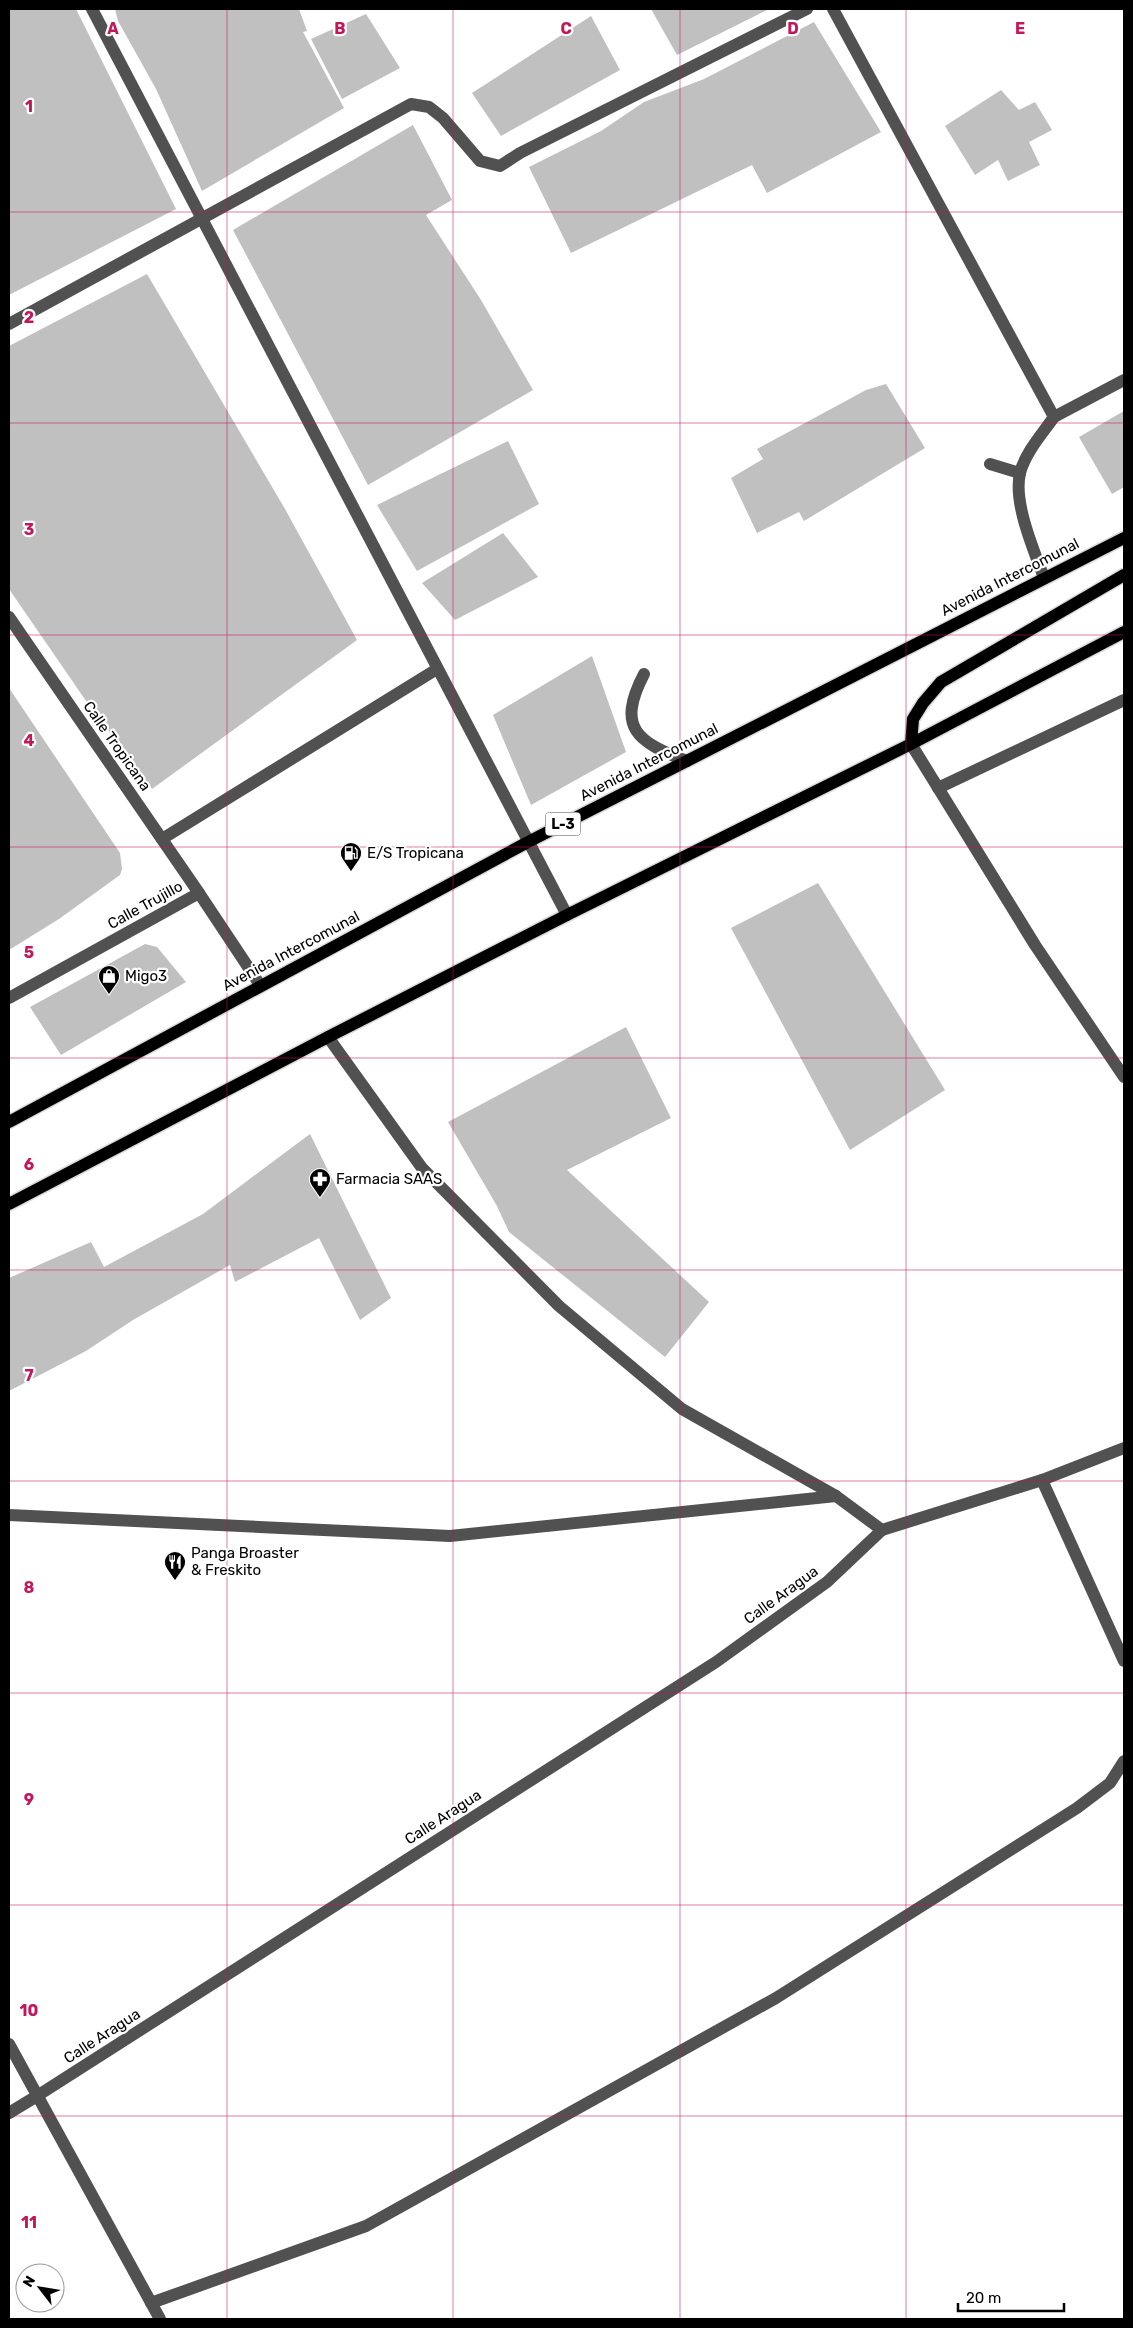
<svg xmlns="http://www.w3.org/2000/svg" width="1133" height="2328" viewBox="0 0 1133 2328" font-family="Rubik,sans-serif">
<rect width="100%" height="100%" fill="#fff"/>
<g fill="#c0c0c0">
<polygon points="9,9 76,9 176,209 9,295"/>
<polygon points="115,9 299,9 307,31 303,32 344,108 202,191 156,89 118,21"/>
<polygon points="651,9 769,9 677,55"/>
<polygon points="366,14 400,68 342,99 311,39"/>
<polygon points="591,16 620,70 501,136 472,93"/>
<polygon points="814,22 881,132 767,193 752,165 571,253 529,167 601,131 644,102 704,79"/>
<polygon points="1001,90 1019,110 1035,102 1052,130 1029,142 1040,165 1008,181 998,160 975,175 945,126"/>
<polygon points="413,125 452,200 426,215 481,300 533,390 368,485 233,230"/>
<polygon points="147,274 285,509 357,640 152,789 84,698 9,589 9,346"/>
<polygon points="886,384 925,448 804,521 799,512 757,533 731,478 763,459 757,449 866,390"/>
<polygon points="1124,411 1124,487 1112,494 1079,437"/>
<polygon points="508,441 539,504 417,571 377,505"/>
<polygon points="503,533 538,577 455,620 422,583"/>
<polygon points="592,656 626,752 531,805 493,715"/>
<polygon points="9,688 120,853 122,869 120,875 59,919 9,950"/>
<polygon points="818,883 945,1090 850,1150 731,928"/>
<polygon points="145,944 157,947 186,982 61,1055 30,1007"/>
<polygon points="626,1027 671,1118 567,1170 709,1302 665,1357 509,1232 497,1206 448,1122"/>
<polygon points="310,1134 391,1298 360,1320 319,1238 235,1282 230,1265 133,1320 86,1351 9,1391 9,1278 91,1242 104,1267 203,1214"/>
</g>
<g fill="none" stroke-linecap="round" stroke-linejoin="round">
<g stroke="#dbdbdb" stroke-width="15">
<g id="major">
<polyline points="911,744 913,719 923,703 941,682 1124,575"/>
<polyline points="9,1122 528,842 1124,538"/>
<polyline points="9,1204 328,1037 567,915 911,744 1124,632"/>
</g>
</g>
<g stroke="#515151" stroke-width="12">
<polyline points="92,9 567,915"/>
<path d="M 833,9 L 1054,417 C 1042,434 1025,453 1020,473 C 1013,503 1034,550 1044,578"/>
<polyline points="9,324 411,104 429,107 443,118 480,161 500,166 520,153 807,9"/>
<polyline points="1054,417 1124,380"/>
<polyline points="990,464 1020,473"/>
<polyline points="9,617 199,893"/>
<path d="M 644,674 C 616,728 637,742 687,761"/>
<polyline points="911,744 1035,945 1124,1077"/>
<polyline points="938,788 1124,700"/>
<polyline points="162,839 437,669"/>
<polyline points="9,998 199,893 260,985"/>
<polyline points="328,1037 422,1168 559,1306 682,1409 836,1496"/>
<polyline points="1042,1480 1124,1661"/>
<polyline points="9,1515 450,1536 836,1496 882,1530 1042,1480 1124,1448"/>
<polyline points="9,2044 160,2319"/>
<polyline points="9,2113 37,2096 716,1662 827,1582 882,1530"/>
<polyline points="151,2303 366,2226 776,1998 1077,1808 1110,1783 1124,1761"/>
</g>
<use href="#major" stroke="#000" stroke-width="12"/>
</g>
<path fill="none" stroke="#c2185b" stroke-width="1" stroke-opacity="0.55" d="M 227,9 L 227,2319M 453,9 L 453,2319M 680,9 L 680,2319M 906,9 L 906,2319M 9,212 L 1124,212M 9,423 L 1124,423M 9,635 L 1124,635M 9,847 L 1124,847M 9,1058 L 1124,1058M 9,1270 L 1124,1270M 9,1481 L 1124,1481M 9,1693 L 1124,1693M 9,1905 L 1124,1905M 9,2116 L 1124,2116"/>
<defs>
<g id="fuel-pin" transform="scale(1.125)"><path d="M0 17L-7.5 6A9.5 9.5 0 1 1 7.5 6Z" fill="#000" stroke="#fff"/><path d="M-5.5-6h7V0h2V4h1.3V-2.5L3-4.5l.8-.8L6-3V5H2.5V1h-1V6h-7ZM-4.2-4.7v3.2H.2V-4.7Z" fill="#fff"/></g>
<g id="shop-pin" transform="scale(1.125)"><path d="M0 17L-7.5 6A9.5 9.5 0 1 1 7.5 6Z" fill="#000" stroke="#fff"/><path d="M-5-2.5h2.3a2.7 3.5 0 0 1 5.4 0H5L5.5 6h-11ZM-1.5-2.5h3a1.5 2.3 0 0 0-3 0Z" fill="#fff"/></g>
<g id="pharmacy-pin" transform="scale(1.125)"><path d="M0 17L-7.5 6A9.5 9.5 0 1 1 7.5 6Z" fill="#000" stroke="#fff"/><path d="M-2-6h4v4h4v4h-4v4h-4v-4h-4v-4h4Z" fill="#fff"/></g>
<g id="restaurant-pin" transform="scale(1.125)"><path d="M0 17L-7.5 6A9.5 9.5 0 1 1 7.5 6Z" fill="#000" stroke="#fff"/><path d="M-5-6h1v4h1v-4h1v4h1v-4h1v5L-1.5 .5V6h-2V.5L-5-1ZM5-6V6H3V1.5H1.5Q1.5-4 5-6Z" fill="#fff"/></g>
</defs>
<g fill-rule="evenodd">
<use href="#fuel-pin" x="351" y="853"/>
<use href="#shop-pin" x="109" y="976"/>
<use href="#pharmacy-pin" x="320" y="1179"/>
<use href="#restaurant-pin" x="175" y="1562"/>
</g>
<g text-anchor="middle" stroke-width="4.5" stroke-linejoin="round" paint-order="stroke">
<rect fill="#fff" stroke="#4c4c4c" stroke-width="1" x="545.5" y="812.5" width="35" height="23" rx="4"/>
<g font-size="14" font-weight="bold" fill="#000">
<text x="563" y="829">L-3</text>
</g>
<g font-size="15" fill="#000" stroke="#fff">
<text transform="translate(1010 577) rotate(-27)" y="5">Avenida Intercomunal</text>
<text transform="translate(117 746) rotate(55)" y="5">Calle Tropicana</text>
<text transform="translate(649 762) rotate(-27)" y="5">Avenida Intercomunal</text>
<text transform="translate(145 905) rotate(-29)" y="5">Calle Trujillo</text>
<text transform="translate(291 951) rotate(-28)" y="5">Avenida Intercomunal</text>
<text transform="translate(781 1595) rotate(-36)" y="5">Calle Aragua</text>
<text transform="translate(443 1817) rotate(-33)" y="5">Calle Aragua</text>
<text transform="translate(102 2036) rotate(-33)" y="5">Calle Aragua</text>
</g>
<g font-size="15" fill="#000" stroke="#fff" text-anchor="start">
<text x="367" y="858">E/S Tropicana</text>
<text x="125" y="981">Migo3</text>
<text x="336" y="1184">Farmacia SAAS</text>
<text x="191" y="1558">Panga Broaster<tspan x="191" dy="17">&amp; Freskito</tspan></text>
</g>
</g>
<g font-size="16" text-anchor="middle" font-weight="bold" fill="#c2185b" stroke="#fff" stroke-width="4.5" stroke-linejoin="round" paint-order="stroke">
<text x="113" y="34">A</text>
<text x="340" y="34">B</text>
<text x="566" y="34">C</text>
<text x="793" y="34">D</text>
<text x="1020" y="34">E</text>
<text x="29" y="112">1</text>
<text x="29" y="323">2</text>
<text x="29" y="535">3</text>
<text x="29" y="746">4</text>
<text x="29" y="958">5</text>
<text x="29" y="1170">6</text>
<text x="29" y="1381">7</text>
<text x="29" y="1593">8</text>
<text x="29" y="1805">9</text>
<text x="29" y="2016">10</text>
<text x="29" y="2228">11</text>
</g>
<rect width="1133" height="2328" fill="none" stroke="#000000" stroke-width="20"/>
<g transform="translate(40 2288) rotate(301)"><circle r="24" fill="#ffffff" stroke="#999999"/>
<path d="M0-4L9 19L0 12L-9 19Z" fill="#000000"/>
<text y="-8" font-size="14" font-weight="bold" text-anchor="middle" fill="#000000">N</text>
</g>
<path d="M958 2303v8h106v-8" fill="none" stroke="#000000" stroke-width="2.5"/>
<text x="966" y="2303" font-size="15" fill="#000000" stroke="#ffffff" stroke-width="4" paint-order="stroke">20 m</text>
</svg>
